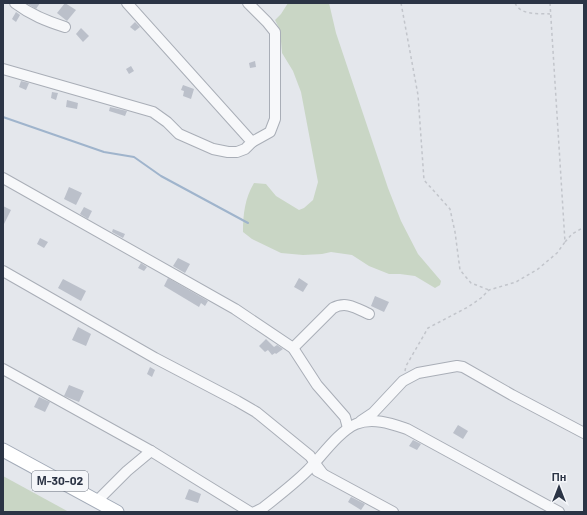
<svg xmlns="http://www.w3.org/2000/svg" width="587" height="515" viewBox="0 0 587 515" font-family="Barlow,sans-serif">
<rect width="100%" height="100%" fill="#e4e7ec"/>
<g fill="#c9d6c5">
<path d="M 288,3 L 329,3 L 336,33 L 388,188 L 401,221 L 418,254 L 441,281 L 440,285 L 435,288 L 415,276 L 400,274 L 389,274 L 369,266 L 352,255 L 331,252 L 322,254 L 303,255 L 281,253 L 252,239 L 243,232 C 243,214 245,198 254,183 L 266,184 L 276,196 L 299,210 L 304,208 L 313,200 L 318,182 L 301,92 L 293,71 L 282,53 L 280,30 L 275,20 L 281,14 Z"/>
<polygon points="3,476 69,512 3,512"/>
</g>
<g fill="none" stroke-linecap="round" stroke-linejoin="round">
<polyline stroke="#9fb4cc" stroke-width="2" points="3,117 104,152 134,157 161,176 248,223"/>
</g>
<g fill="#bbc0ca">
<polygon points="26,3 40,3 36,9"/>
<polygon points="65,3 76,10 67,21 57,13"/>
<polygon points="16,12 20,15 16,22 12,19"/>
<polygon points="135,22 140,27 135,31 130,27"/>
<polygon points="81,28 89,36 83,42 76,34"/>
<polygon points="255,61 256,67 250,68 249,63"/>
<polygon points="131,66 134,71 129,74 126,69"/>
<polygon points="21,81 29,83 26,90 19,87"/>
<polygon points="183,85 194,89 191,99 183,96 184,91 181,90"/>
<polygon points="52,92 58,93 56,100 51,98"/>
<polygon points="67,100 78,103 77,109 66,107"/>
<polygon points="110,107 127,111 125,116 109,111"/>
<polygon points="69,187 82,193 76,205 64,199"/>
<polygon points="3,206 11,210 3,226"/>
<polygon points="84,207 92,211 88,219 80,214"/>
<polygon points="113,229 125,234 123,238 112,232"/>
<polygon points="40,238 48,242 44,248 37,244"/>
<polygon points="178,258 190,264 185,273 173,266"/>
<polygon points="141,263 147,267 144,271 138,268"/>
<polygon points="168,278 208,301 205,306 201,303 199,307 164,286"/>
<polygon points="299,278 308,284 303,292 294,287"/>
<polygon points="63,279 86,291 81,301 58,288"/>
<polygon points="375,296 389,302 384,312 371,306"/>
<polygon points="78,327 91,334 86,346 72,340"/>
<polygon points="266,339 274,347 277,345 283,349 276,354 275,353 272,355 268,350 265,352 259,346"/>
<polygon points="150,367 155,370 152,377 147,374"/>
<polygon points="69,385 84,391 79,402 64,396"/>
<polygon points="39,397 50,402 45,412 34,407"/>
<polygon points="458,425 468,431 463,439 453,433"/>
<polygon points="413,440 421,444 417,450 409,446"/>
<polygon points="189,489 201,494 198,503 185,499"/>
<polygon points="351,497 365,504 361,510 348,502"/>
</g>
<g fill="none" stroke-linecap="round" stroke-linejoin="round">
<g stroke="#a9aeb7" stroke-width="12">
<g id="minor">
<path d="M 15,3 C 31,15 46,21 65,27"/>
<polyline points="248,3 267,22 275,32 275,119 270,132 252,142"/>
<polyline points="3,69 153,112 167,122 179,134 213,149 228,152 237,152 245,149 252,142 127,3"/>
<polyline points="3,178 235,309 293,348 317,385 345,417 348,428"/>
<polyline points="3,271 155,358 237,401 256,412 310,456 317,466 323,474"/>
<path d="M 293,348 L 333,308 C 346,301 356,308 369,314"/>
<polyline points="3,369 151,451 250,512"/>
<polyline points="361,421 373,413 403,381 418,373 457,366 463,367 512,395 584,433"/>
<polyline points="317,471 393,512"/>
<polyline points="97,501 127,471 151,451"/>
<path d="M 255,512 L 263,508 C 278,496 294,484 308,470 C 321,457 339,431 356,424 C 373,417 392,424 407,429 L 559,512"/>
</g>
</g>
<g stroke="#a3abb8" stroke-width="15">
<polyline id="major" points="3,450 117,512"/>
</g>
<g stroke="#c2c5cb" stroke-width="1.5" stroke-dasharray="3 3" stroke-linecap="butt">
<polyline points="401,3 418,95 424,180 450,209 455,232 460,270 471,283 489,290"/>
<path d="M 515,3 C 521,16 538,13 550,14"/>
<polyline points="565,242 572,234 584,227"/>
<polyline points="405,371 406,366 428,328 468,307 481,298 489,290 516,282 538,269 557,253 565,242 550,3"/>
</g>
<use href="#minor" stroke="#f7f8fa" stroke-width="10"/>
<use href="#major" stroke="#fff" stroke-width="13"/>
</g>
<g text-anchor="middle" stroke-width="3" stroke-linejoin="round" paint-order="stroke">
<rect fill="#f4f6f9" stroke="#676e7b" stroke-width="1" x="32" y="471" width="56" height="20" rx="3"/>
<g font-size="12" font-weight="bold" fill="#2b3445">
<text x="60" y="485">М-30-02</text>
</g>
</g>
<rect width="587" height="515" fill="none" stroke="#2b3445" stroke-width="8"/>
<g transform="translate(559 487)" stroke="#f4f6f9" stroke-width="3" paint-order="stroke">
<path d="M0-3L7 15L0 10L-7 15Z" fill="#2b3445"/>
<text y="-6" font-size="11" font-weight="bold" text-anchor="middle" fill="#2b3445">Пн</text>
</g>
</svg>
